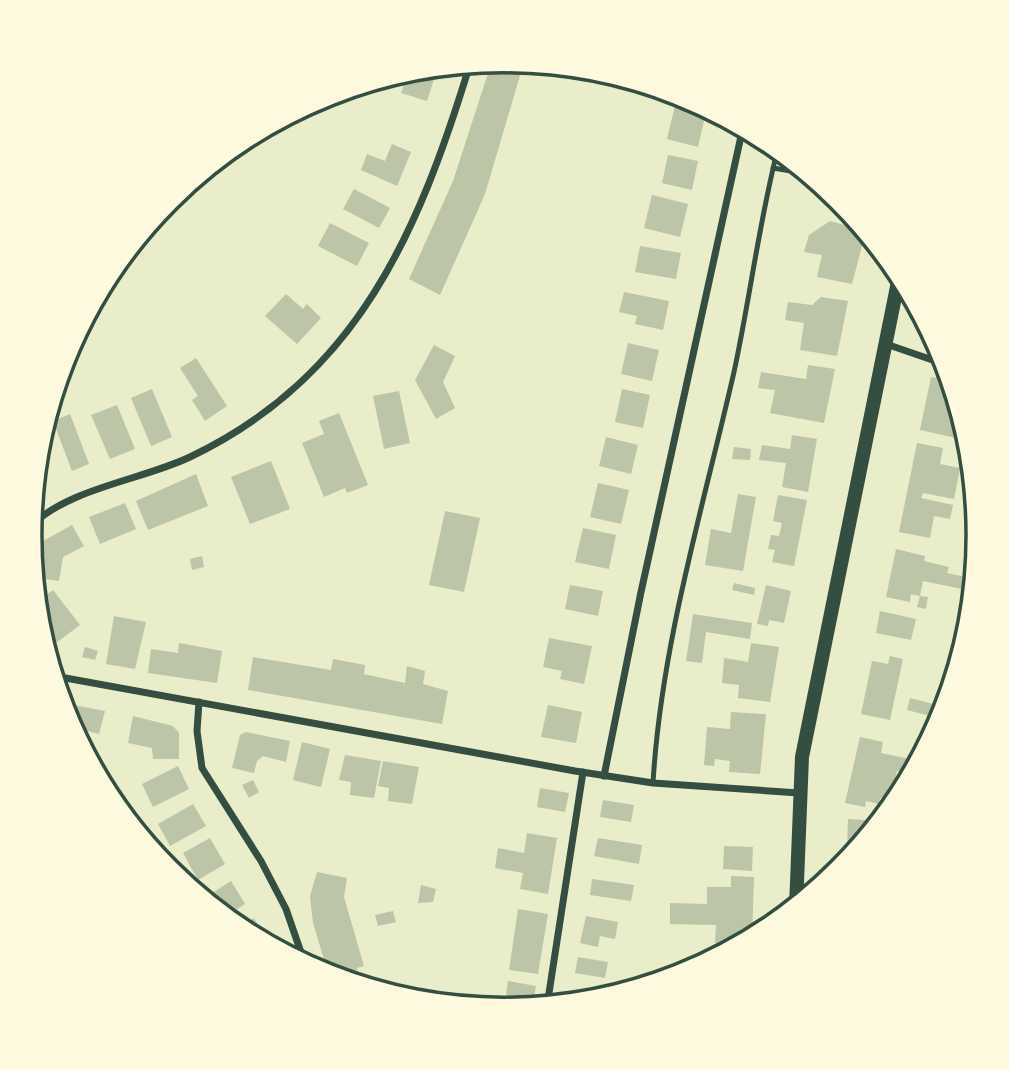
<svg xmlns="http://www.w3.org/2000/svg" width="1009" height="1070" viewBox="0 0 1009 1070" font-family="Ubuntu,sans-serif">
<rect width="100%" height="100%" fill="#e9edc9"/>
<g fill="#bcc5a7">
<polygon points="505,60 524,62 485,194 440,295 409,279 453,181 492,61"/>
<polygon points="438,67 427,101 401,93 407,76 399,73"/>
<polygon points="676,101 707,108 698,147 667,139"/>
<polygon points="392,144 411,152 397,186 361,170 367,154 385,161"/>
<polygon points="668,155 698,161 692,190 662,183"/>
<polygon points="354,189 390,208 379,228 343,209"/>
<polygon points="652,195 688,204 680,237 644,228"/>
<polygon points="830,221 866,231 852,284 817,277 822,255 804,252 809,235"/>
<polygon points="330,223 369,243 357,266 318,246"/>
<polygon points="640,246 681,253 676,279 635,272"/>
<polygon points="624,292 669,301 663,330 635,324 637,316 619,312"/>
<polygon points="286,294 303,309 307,304 321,318 297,344 265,316"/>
<polygon points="821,297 848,301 837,356 800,350 804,323 785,320 788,302 812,305"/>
<polygon points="628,343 659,350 652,381 621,374"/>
<polygon points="434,345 455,356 443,382 455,408 436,419 415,380"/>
<polygon points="196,358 227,406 205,421 192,400 198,396 180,368"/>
<polygon points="808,365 835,369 824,423 770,413 775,390 758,388 761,372 806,379"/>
<polygon points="931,377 951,380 967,431 958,428 956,438 920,430"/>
<polygon points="152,389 172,437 151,446 131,398"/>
<polygon points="622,389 650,395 643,428 615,422"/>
<polygon points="399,391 410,443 384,449 373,396"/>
<polygon points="117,405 135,449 110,459 91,415"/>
<polygon points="339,413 368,485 347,493 345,488 324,497 302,443 324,434 319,421"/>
<polygon points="70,414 89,464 72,471 53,421"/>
<polygon points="792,435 817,439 808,492 782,487 786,463 759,460 762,445 790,449"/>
<polygon points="606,437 638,445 631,474 599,466"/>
<polygon points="917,443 943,448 940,464 960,468 954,499 923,493 921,498 953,505 950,519 934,516 930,538 899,532"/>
<polygon points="734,447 751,449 750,460 732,459"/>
<polygon points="271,461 290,509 250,524 231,477"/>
<polygon points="37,463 47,480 34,488"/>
<polygon points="196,474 208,506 148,530 136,501"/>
<polygon points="598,483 629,490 621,524 590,517"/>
<polygon points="738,494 756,497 743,571 705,565 711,529 731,533"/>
<polygon points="778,495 807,500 794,566 772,562 775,550 768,549 771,535 779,536 782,523 773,521"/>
<polygon points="125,503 136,529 100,544 89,517"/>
<polygon points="445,511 480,518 464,592 429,585"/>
<polygon points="72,525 84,546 63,557 59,581 37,578 43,541"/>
<polygon points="583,528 616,535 609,569 575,562"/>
<polygon points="896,549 925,556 924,561 949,567 947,573 970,578 967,590 923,581 920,596 928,597 926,609 917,607 920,596 911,594 910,602 886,597"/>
<polygon points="202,556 204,567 192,570 190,559"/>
<polygon points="734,583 755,588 754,595 732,590"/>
<polygon points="570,585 603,591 598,616 565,609"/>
<polygon points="766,585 791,591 784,623 769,620 768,626 757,624"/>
<polygon points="53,590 80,625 56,643 38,618 36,603"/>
<polygon points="880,611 916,619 911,640 876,633"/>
<polygon points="693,614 752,623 750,639 706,632 702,663 686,661"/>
<polygon points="114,616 146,622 135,669 106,664"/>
<polygon points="549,638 592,646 584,684 560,679 562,671 543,667"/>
<polygon points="179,643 222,651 217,683 148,673 151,649 178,653"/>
<polygon points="751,643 779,647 770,702 738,698 739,685 722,683 724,658 748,662"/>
<polygon points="85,647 98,651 95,660 82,657"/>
<polygon points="890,656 903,659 890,720 861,714 872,661 888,664"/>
<polygon points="253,657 331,670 333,659 365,665 364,674 405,683 407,666 425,671 423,684 448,691 442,724 248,690"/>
<polygon points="910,698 941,706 938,718 907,710"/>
<polygon points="62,703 105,711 99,734 76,728 76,735"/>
<polygon points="548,705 582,712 576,743 541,737"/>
<polygon points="731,712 766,714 760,774 729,772 730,761 715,759 714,766 704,765 707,727 730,729"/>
<polygon points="133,716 173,726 179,733 179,759 153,759 152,748 128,743"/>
<polygon points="246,732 290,741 286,762 263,756 257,761 254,773 232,768 240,735"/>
<polygon points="860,737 883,742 881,753 910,759 907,773 897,771 891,800 880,798 879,804 866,801 865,807 845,803"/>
<polygon points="302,742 330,749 321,787 293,780"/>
<polygon points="345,755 381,761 374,798 350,795 351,782 339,780"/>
<polygon points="383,761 419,767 412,804 388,801 389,788 378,786"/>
<polygon points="178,766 189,789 153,807 142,784"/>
<polygon points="253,780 259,792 249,798 242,785"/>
<polygon points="540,788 569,793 565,812 537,807"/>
<polygon points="603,800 634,805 631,822 600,817"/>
<polygon points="193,804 206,826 170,846 158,824"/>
<polygon points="848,819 881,821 857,850 847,850"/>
<polygon points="527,833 557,838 548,894 520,889 523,873 495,868 498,848 524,853"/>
<polygon points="210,838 225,864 198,880 183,853"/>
<polygon points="598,838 642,845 639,864 594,856"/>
<polygon points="724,846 753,847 752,871 723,869"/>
<polygon points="317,872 347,878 344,897 364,966 357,968 361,985 329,976 313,923 310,896"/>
<polygon points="731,876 754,877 752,939 733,949 719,948 719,943 715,943 716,925 670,924 670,903 707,904 707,887 731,887"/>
<polygon points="592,879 634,885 631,901 590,895"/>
<polygon points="231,881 245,904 225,917 203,899"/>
<polygon points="421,885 436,889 433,902 418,903"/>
<polygon points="518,909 548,914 538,974 509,970"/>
<polygon points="393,911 396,922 378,926 375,915"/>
<polygon points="586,916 618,922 615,939 600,936 598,947 580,943"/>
<polygon points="254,918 264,935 258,939 238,927"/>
<polygon points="578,957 608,962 605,978 575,973"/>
<polygon points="508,981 536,986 532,1007 487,1008 488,1000 505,1003"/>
<polygon points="574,993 608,997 573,1003"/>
</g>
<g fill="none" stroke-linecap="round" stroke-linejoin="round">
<g stroke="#344e41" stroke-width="5">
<polyline points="773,168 809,174"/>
<path d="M 653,783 C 661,645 703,508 734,372 C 750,298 759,222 778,148"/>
</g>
<g stroke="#344e41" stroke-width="7">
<polyline points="886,344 947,365"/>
<path d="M 31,526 C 69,488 142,480 190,457 C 358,377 419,231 470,64"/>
<polyline points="52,672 60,677 575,771 653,783 799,793"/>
<polyline points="199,702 197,731 202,768 261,861 286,909 305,964"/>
<polyline points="604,776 641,592 743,127"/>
<polyline points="547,1006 583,772"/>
</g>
<polyline stroke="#344e41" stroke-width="14" points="796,907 802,757 900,272"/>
</g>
<path d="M0 0H1009V1070H0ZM42 535a462 462 0 1 1 924 0a462 462 0 1 1-924 0Z" fill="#fefae0" fill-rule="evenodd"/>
<path fill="none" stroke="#344e41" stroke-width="3.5" d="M42 535a462 462 0 1 1 924 0a462 462 0 1 1-924 0Z"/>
</svg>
